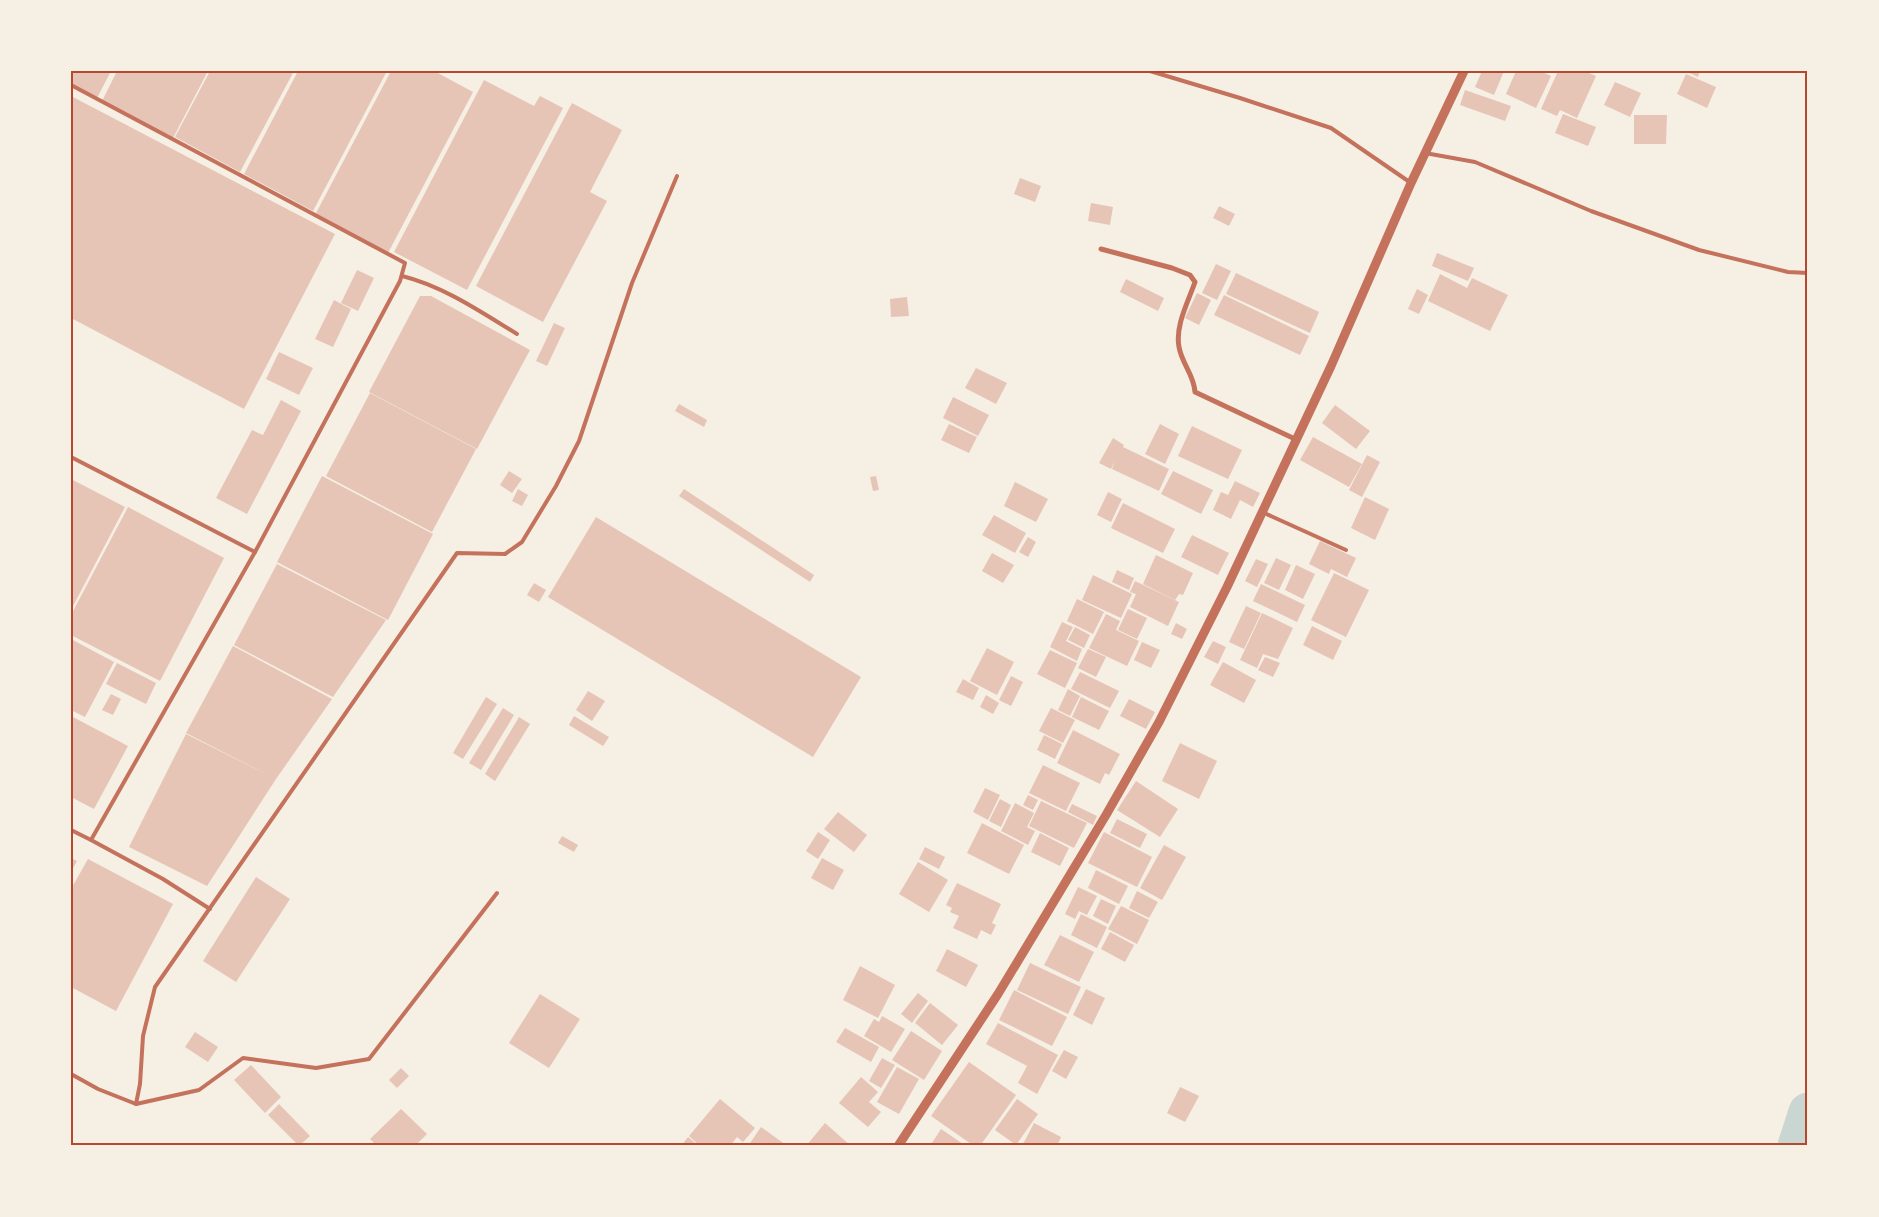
<svg xmlns="http://www.w3.org/2000/svg" width="1879" height="1217" viewBox="0 0 1879 1217" font-family="'Public Sans',sans-serif">
<rect width="100%" height="100%" fill="#f6efe4"/>
<g fill="none" stroke-linecap="round" stroke-linejoin="round">
<polyline stroke="#c9d6d2" stroke-width="39" points="1797,1146 1808,1112"/>
</g>
<g fill="#e6c5b7">
<polygon points="71,71 111,71 97,98 71,84"/>
<polygon points="117,71 208,71 173,138 102,101"/>
<polygon points="210,71 294,71 240,172 175,137"/>
<polygon points="298,71 387,71 313,211 244,174"/>
<polygon points="391,71 434,71 473,92 388,253 315,215"/>
<polygon points="1482,71 1504,71 1494,95 1475,87"/>
<polygon points="1516,71 1540,71 1551,76 1536,108 1506,94"/>
<polygon points="1558,71 1584,71 1596,76 1577,118 1560,110 1557,116 1541,109"/>
<polygon points="1685,71 1700,71 1698,77"/>
<polygon points="1686,74 1716,87 1707,108 1677,94"/>
<polygon points="484,80 534,106 540,96 563,108 467,290 394,252"/>
<polygon points="1615,82 1641,93 1630,117 1604,105"/>
<polygon points="1465,90 1511,106 1505,121 1460,105"/>
<polygon points="71,96 335,234 244,409 71,318"/>
<polygon points="572,103 622,130 590,192 607,201 543,322 476,286"/>
<polygon points="1563,114 1596,127 1588,146 1555,133"/>
<polygon points="1634,115 1667,115 1666,144 1634,144"/>
<polygon points="1020,178 1041,186 1035,202 1014,194"/>
<polygon points="1091,203 1113,207 1110,225 1088,221"/>
<polygon points="1219,206 1235,214 1229,226 1213,218"/>
<polygon points="1437,253 1474,268 1468,281 1432,266"/>
<polygon points="1216,264 1231,271 1217,300 1202,293"/>
<polygon points="357,270 374,278 358,311 341,303"/>
<polygon points="1236,273 1319,312 1310,333 1226,294"/>
<polygon points="1440,274 1467,288 1472,278 1508,295 1490,331 1428,301"/>
<polygon points="1126,279 1164,298 1158,311 1120,292"/>
<polygon points="1417,289 1428,295 1419,314 1408,309"/>
<polygon points="1197,293 1211,300 1199,325 1185,318"/>
<polygon points="1224,295 1309,336 1300,355 1214,315"/>
<polygon points="420,296 431,296 530,350 477,449 369,392"/>
<polygon points="907,297 909,316 891,317 890,299"/>
<polygon points="334,300 351,309 333,347 315,339"/>
<polygon points="554,323 565,328 547,366 536,361"/>
<polygon points="279,352 313,368 299,395 266,379"/>
<polygon points="976,368 1007,383 996,404 965,388"/>
<polygon points="370,393 476,449 432,532 326,476"/>
<polygon points="953,397 989,415 978,436 943,418"/>
<polygon points="281,400 301,411 247,514 216,498 252,430 263,435"/>
<polygon points="679,404 707,420 704,427 675,411"/>
<polygon points="1335,405 1370,431 1356,449 1322,423"/>
<polygon points="949,424 977,437 969,453 941,440"/>
<polygon points="1160,424 1179,434 1165,464 1145,454"/>
<polygon points="1192,426 1242,450 1228,479 1178,456"/>
<polygon points="1313,437 1362,464 1349,487 1300,460"/>
<polygon points="1113,438 1124,445 1123,447 1169,469 1159,491 1112,469 1115,461 1111,469 1099,463"/>
<polygon points="1367,455 1380,462 1362,497 1349,490"/>
<polygon points="509,471 522,479 512,493 500,485"/>
<polygon points="1173,471 1213,490 1201,514 1161,494"/>
<polygon points="322,476 433,534 388,620 277,562"/>
<polygon points="876,476 879,490 873,491 870,477"/>
<polygon points="71,479 125,507 71,610"/>
<polygon points="1235,481 1260,493 1253,507 1240,500 1231,519 1213,510 1221,492 1228,495"/>
<polygon points="1015,482 1048,499 1036,522 1004,506"/>
<polygon points="518,489 528,495 522,506 512,501"/>
<polygon points="684,489 814,575 810,582 679,496"/>
<polygon points="1108,492 1122,499 1111,522 1097,515"/>
<polygon points="1365,497 1389,509 1375,540 1351,528"/>
<polygon points="1123,503 1175,529 1163,553 1111,528"/>
<polygon points="128,507 224,558 160,681 71,635 71,615"/>
<polygon points="994,515 1026,533 1015,553 982,535"/>
<polygon points="596,517 861,677 813,757 548,597"/>
<polygon points="1192,535 1229,553 1218,575 1181,557"/>
<polygon points="1028,537 1036,542 1028,557 1019,552"/>
<polygon points="1320,541 1356,558 1347,577 1331,569 1329,574 1309,564"/>
<polygon points="992,553 1014,565 1003,583 982,571"/>
<polygon points="1156,555 1193,573 1183,595 1179,594 1175,600 1143,584"/>
<polygon points="1276,558 1291,565 1279,590 1264,583"/>
<polygon points="1256,559 1268,564 1257,587 1245,581"/>
<polygon points="277,564 386,620 333,697 234,645"/>
<polygon points="1296,565 1315,574 1303,599 1285,590"/>
<polygon points="1117,570 1134,578 1129,590 1112,582"/>
<polygon points="1334,573 1369,590 1346,637 1311,620"/>
<polygon points="1093,575 1132,594 1121,618 1082,600"/>
<polygon points="1135,581 1179,602 1168,626 1130,607 1136,594 1130,592"/>
<polygon points="534,583 546,590 539,602 527,595"/>
<polygon points="1261,584 1305,605 1297,622 1253,601"/>
<polygon points="1077,599 1104,612 1093,634 1067,621"/>
<polygon points="1246,606 1261,613 1244,649 1229,642"/>
<polygon points="1128,609 1147,618 1137,639 1118,630"/>
<polygon points="1262,613 1293,628 1278,659 1263,654 1257,668 1240,660"/>
<polygon points="1106,614 1120,621 1116,630 1139,641 1127,666 1089,648"/>
<polygon points="1062,622 1073,627 1066,641 1082,649 1077,661 1050,647"/>
<polygon points="1176,623 1187,629 1182,639 1171,634"/>
<polygon points="1312,626 1342,641 1333,660 1303,645"/>
<polygon points="1075,627 1090,635 1084,648 1068,640"/>
<polygon points="71,639 114,662 85,717 71,710"/>
<polygon points="1213,641 1226,647 1218,664 1204,657"/>
<polygon points="1142,642 1160,650 1151,668 1134,660"/>
<polygon points="233,646 332,699 276,779 207,886 129,847 186,734 270,776 186,733"/>
<polygon points="987,648 1014,662 997,695 970,681"/>
<polygon points="1088,649 1106,657 1096,677 1078,668"/>
<polygon points="1050,650 1077,663 1065,688 1037,674"/>
<polygon points="1265,657 1280,663 1273,677 1258,670"/>
<polygon points="1223,662 1256,680 1244,703 1210,685"/>
<polygon points="117,663 156,683 146,704 106,684"/>
<polygon points="1080,672 1119,691 1110,708 1071,689"/>
<polygon points="1011,676 1023,682 1011,706 999,700"/>
<polygon points="963,679 979,688 973,700 956,692"/>
<polygon points="1068,689 1080,696 1070,716 1058,710"/>
<polygon points="588,691 605,701 592,721 576,710"/>
<polygon points="111,694 121,699 113,715 102,710"/>
<polygon points="986,695 999,703 993,714 980,707"/>
<polygon points="486,697 497,704 463,759 453,753"/>
<polygon points="1081,697 1109,711 1099,730 1072,717"/>
<polygon points="1129,699 1155,712 1146,729 1120,716"/>
<polygon points="503,708 514,715 481,770 469,763"/>
<polygon points="1051,708 1075,720 1063,743 1039,731"/>
<polygon points="71,716 128,746 94,809 71,797"/>
<polygon points="574,716 609,737 603,746 569,725"/>
<polygon points="519,717 530,724 495,781 485,774"/>
<polygon points="1073,730 1120,754 1109,775 1105,773 1100,784 1057,763"/>
<polygon points="1044,735 1062,744 1055,759 1037,750"/>
<polygon points="1180,743 1217,761 1199,799 1162,781"/>
<polygon points="1043,765 1080,783 1066,811 1029,793"/>
<polygon points="1136,781 1178,809 1160,837 1117,810"/>
<polygon points="985,788 1000,795 988,820 973,812"/>
<polygon points="1028,795 1038,800 1033,810 1023,805"/>
<polygon points="1000,799 1011,805 1001,827 989,821"/>
<polygon points="1041,801 1087,823 1074,848 1029,826"/>
<polygon points="1015,803 1034,813 1027,827 1035,831 1028,845 1001,831"/>
<polygon points="1072,804 1097,816 1093,825 1068,812"/>
<polygon points="838,812 867,835 854,852 824,829"/>
<polygon points="1117,819 1147,834 1140,848 1110,833"/>
<polygon points="982,823 1024,845 1009,874 967,853"/>
<polygon points="818,832 830,840 818,859 806,851"/>
<polygon points="1104,832 1152,857 1137,887 1088,863"/>
<polygon points="1040,833 1069,848 1060,866 1031,852"/>
<polygon points="562,836 578,845 574,852 558,843"/>
<polygon points="1164,845 1186,857 1162,900 1140,888"/>
<polygon points="925,847 945,857 939,869 919,859"/>
<polygon points="71,858 77,861 71,872"/>
<polygon points="822,858 844,870 833,890 811,878"/>
<polygon points="88,859 173,904 116,1011 71,987 71,889"/>
<polygon points="918,862 948,880 929,912 899,894"/>
<polygon points="1096,870 1128,886 1119,904 1088,888"/>
<polygon points="256,877 290,899 236,982 203,961"/>
<polygon points="957,883 1001,904 992,923 996,925 991,935 981,930 977,939 953,928 959,916 950,912 952,908 946,905"/>
<polygon points="1078,887 1097,896 1087,915 1079,911 1075,919 1065,914"/>
<polygon points="1137,891 1158,902 1149,918 1129,908"/>
<polygon points="1101,899 1116,906 1108,924 1093,916"/>
<polygon points="1121,906 1149,920 1137,944 1108,929"/>
<polygon points="1081,914 1107,927 1097,948 1071,935"/>
<polygon points="1110,932 1134,945 1125,962 1101,949"/>
<polygon points="1060,935 1094,952 1079,982 1044,965"/>
<polygon points="947,949 978,965 966,987 936,971"/>
<polygon points="1030,963 1081,987 1068,1014 1017,990"/>
<polygon points="860,966 895,985 878,1018 843,1000"/>
<polygon points="1086,989 1105,998 1092,1025 1073,1015"/>
<polygon points="1014,990 1067,1017 1052,1046 999,1020"/>
<polygon points="918,993 928,1001 912,1023 901,1014"/>
<polygon points="540,994 580,1019 549,1068 509,1043"/>
<polygon points="930,1003 958,1025 942,1045 915,1023"/>
<polygon points="882,1016 905,1029 891,1052 864,1036 874,1019 879,1022"/>
<polygon points="998,1023 1058,1055 1037,1094 1018,1083 1027,1066 986,1044"/>
<polygon points="845,1028 879,1047 871,1062 836,1042"/>
<polygon points="911,1031 942,1051 924,1080 892,1060"/>
<polygon points="195,1032 218,1047 208,1062 185,1047"/>
<polygon points="1064,1050 1078,1057 1066,1079 1052,1071"/>
<polygon points="882,1058 895,1065 881,1088 869,1081"/>
<polygon points="969,1062 1016,1095 980,1146 974,1146 931,1116"/>
<polygon points="251,1065 281,1097 265,1113 234,1080"/>
<polygon points="897,1067 919,1079 899,1114 877,1102"/>
<polygon points="401,1068 409,1076 397,1088 389,1080"/>
<polygon points="861,1077 878,1092 869,1102 881,1112 868,1127 839,1103"/>
<polygon points="1180,1087 1199,1096 1185,1122 1167,1113"/>
<polygon points="720,1099 755,1128 743,1142 737,1137 730,1146 700,1146 689,1136"/>
<polygon points="1017,1099 1038,1114 1016,1145 995,1130"/>
<polygon points="279,1104 310,1136 299,1146 268,1115"/>
<polygon points="401,1109 427,1134 415,1146 377,1146 370,1139"/>
<polygon points="825,1123 851,1146 806,1146"/>
<polygon points="1034,1123 1061,1137 1057,1146 1022,1146"/>
<polygon points="761,1127 786,1145 785,1146 748,1146"/>
<polygon points="941,1129 966,1146 930,1146"/>
<polygon points="688,1137 699,1146 681,1146"/>
</g>
<g fill="none" stroke-linecap="round" stroke-linejoin="round">
<g stroke="#c5725c" stroke-width="4">
<polyline points="1150,71 1240,98 1331,128 1411,183"/>
<polyline points="71,85 405,263 400,281 255,552 91,840 71,830"/>
<polyline points="1425,153 1475,162 1591,211 1699,250 1788,272 1808,273"/>
<path d="M 402,276 C 443,286 481,312 517,334"/>
<polyline points="71,457 255,552"/>
<polyline points="1262,512 1346,550"/>
<polyline points="91,840 163,879 210,909"/>
<polyline points="71,1074 98,1089 136,1104 199,1090 243,1058 316,1068 369,1059 497,893"/>
<polyline points="136,1104 140,1084 143,1036 155,987 457,553 505,554 522,542 556,486 579,441 632,283 677,176"/>
</g>
<path stroke="#c5725c" stroke-width="5" d="M 1101,249 L 1172,268 L 1190,275 L 1195,282 C 1188,302 1175,326 1179,347 C 1182,364 1194,375 1195,392 L 1295,439"/>
<polyline stroke="#c5725c" stroke-width="9" points="898,1146 998,994 1106,815 1159,722 1227,587 1331,366 1411,183 1464,71"/>
</g>
<rect width="1879" height="1217" fill="none" stroke="#f6efe4" stroke-width="145"/>
<rect x="72" y="72" width="1734" height="1072" fill="none" stroke="#b5482f" stroke-width="2"/>
</svg>
